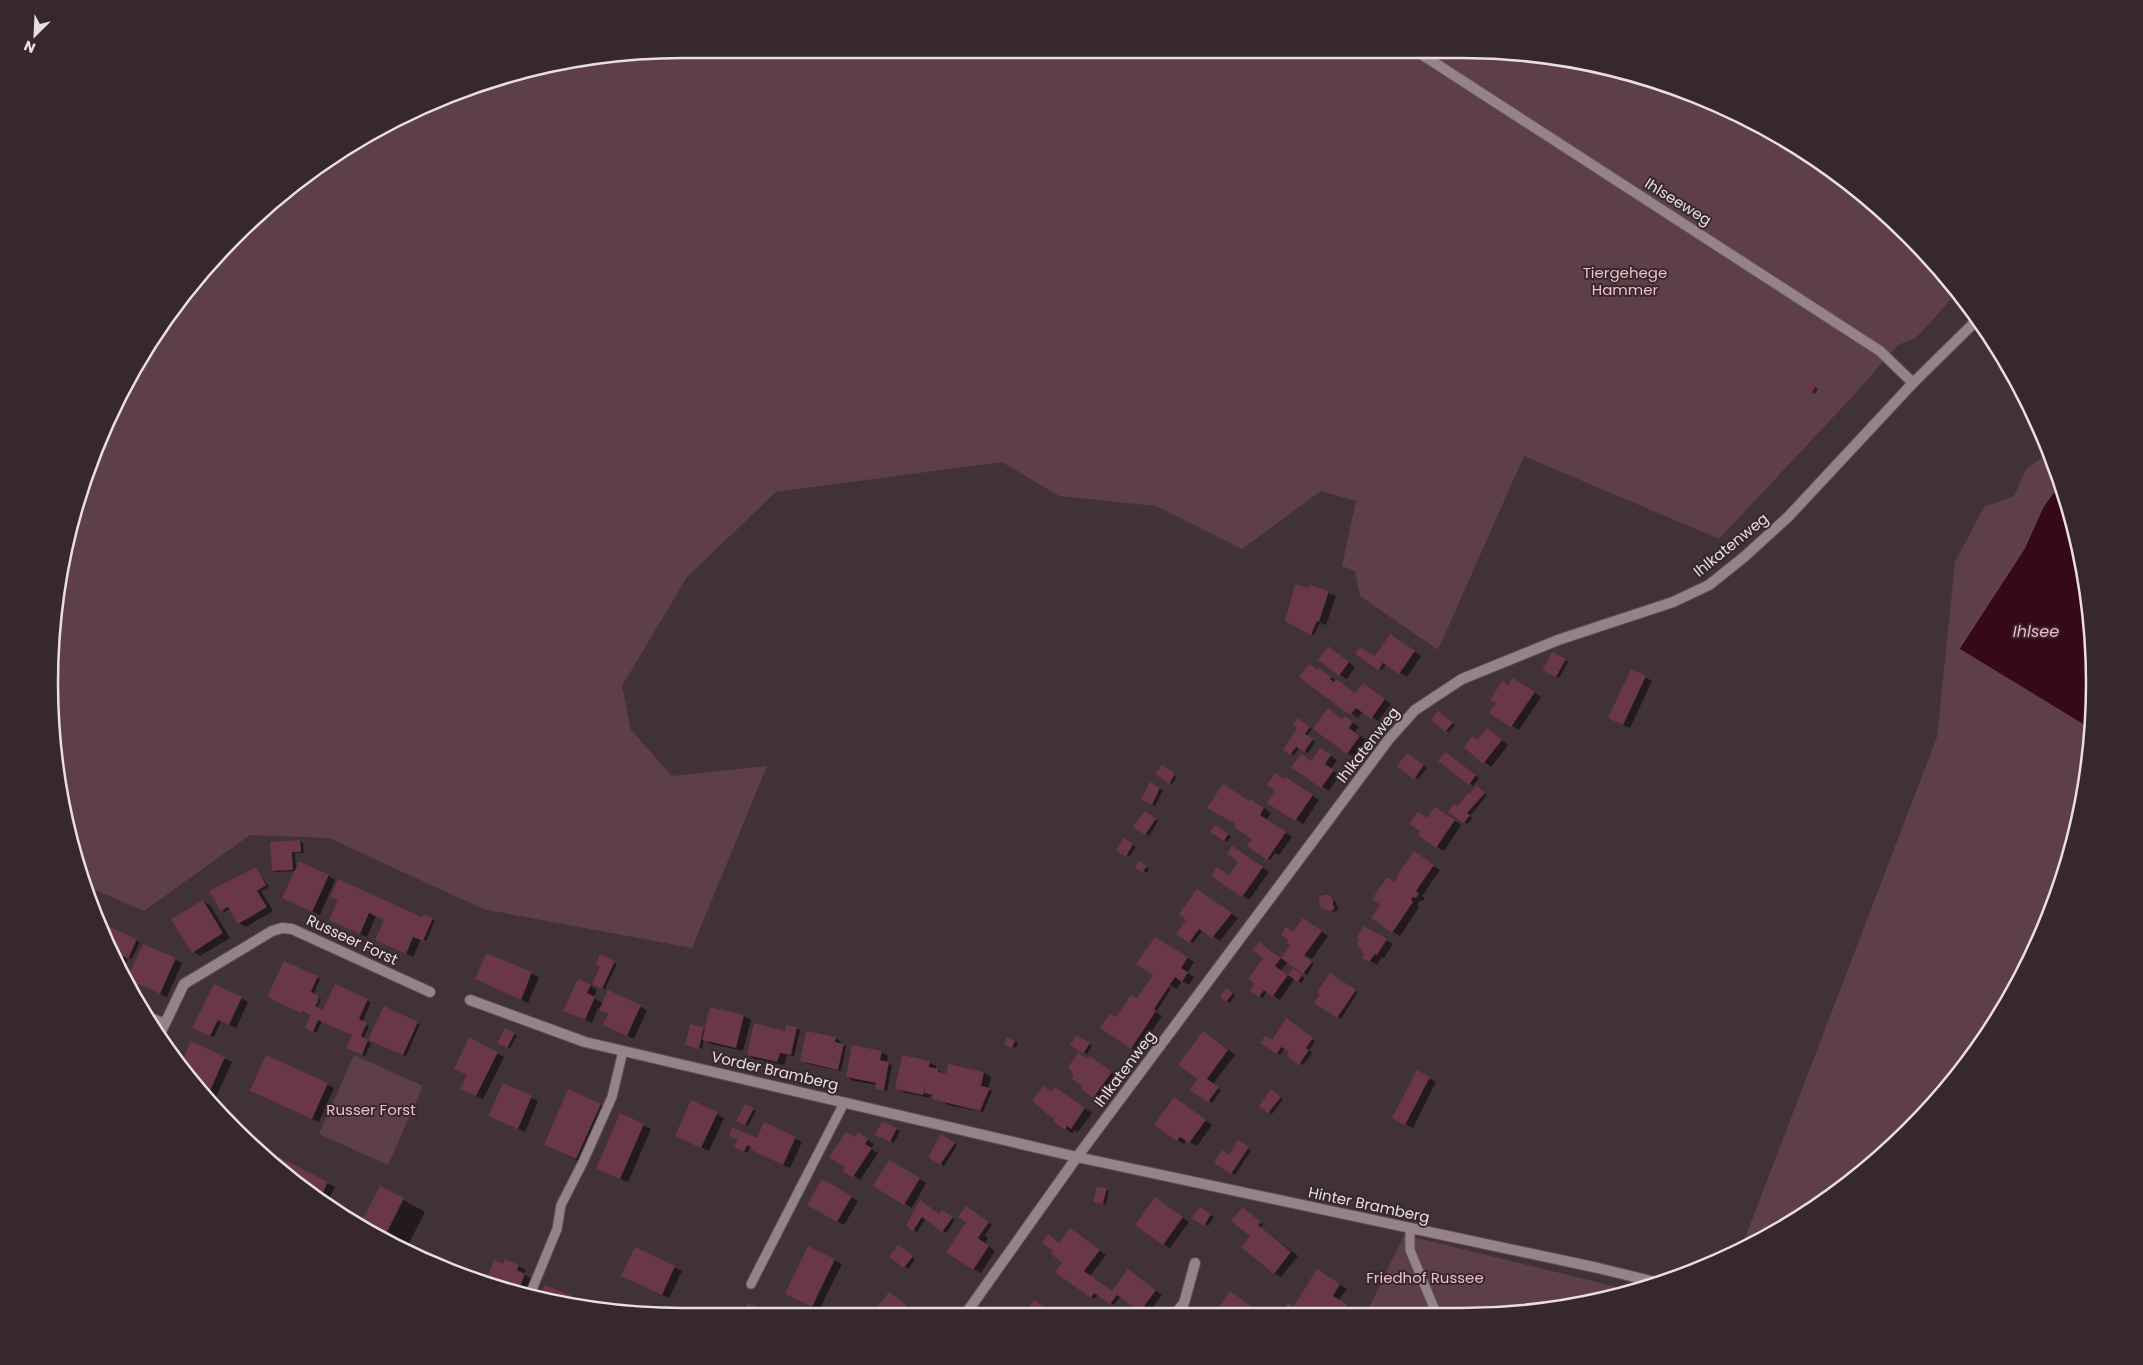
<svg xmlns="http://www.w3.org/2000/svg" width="2143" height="1365" viewBox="0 0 2143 1365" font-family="Poppins,sans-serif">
<rect width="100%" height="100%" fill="#413235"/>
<g fill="#5e3f47">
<polygon points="600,54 1543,54 1703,97 1847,180 1937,265 1957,293 1916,338 1898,345 1853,396 1719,539 1524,456 1438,650 1360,596 1355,571 1342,566 1356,501 1321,491 1242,549 1156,506 1059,496 1002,462 776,492 687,577 622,686 631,730 672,776 767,766 692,948 483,909 329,838 250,835 144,911 83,885 70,847 49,682 61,559 82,479 134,366 180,296 264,206 330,156 479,82"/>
<polygon points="2049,453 2061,482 2043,507 2024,549 1960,649 2092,730 2073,847 2029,963 1963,1069 1878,1159 1777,1231 1742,1246 1937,737 1955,562 1984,507 2014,496 2026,469"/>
<polygon points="354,1055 423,1086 388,1165 319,1134"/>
<polygon points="1404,1235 1434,1242 1633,1291 1625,1295 1502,1315 1366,1314"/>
</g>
<polygon fill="#37081a" stroke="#6c4856" points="2061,482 2089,600 2092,730 1959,649 2024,549 2043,507"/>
<g fill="#0007">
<polygon points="1810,383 1818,389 1815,394 1806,389"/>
<polygon points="1311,586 1336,596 1326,625 1320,623 1314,635 1287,621"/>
<polygon points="1397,640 1421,656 1407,677 1386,664 1382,670 1357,654 1375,658"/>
<polygon points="1335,652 1355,667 1347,679 1340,675"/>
<polygon points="1553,653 1568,662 1559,678 1544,670"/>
<polygon points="1319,669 1356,694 1370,689 1391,704 1378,721 1363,711 1358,718 1301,677"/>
<polygon points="1645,677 1652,681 1630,728 1617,722"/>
<polygon points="1520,683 1541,697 1519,730 1491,712 1509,686"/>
<polygon points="1441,715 1455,725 1449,732 1446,731"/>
<polygon points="1298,720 1312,729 1307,736 1315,742 1308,753 1299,748 1294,755 1285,749 1299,728"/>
<polygon points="1343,720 1352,722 1359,727 1355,732 1366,740 1354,757 1347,753"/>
<polygon points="1487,729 1508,745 1491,767 1466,747 1478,741"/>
<polygon points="1328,754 1337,760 1331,769 1340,775 1329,791 1293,767 1312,762"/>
<polygon points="1448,755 1479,778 1473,786 1439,761"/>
<polygon points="1411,756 1427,768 1418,779 1399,766"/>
<polygon points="1165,768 1177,777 1172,784 1169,783"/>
<polygon points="1285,780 1293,782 1319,800 1303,824 1269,802"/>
<polygon points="1150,784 1163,790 1155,806 1143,800"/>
<polygon points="1479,790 1487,795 1470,816 1472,818 1467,824 1450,812 1458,807"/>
<polygon points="1249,802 1258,804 1271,813 1266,820 1292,837 1279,855 1275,853 1270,860 1249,846 1271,853 1235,823 1209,807"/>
<polygon points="1442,812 1461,825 1444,851 1437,847 1428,819"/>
<polygon points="1145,813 1158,821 1149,836 1135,827"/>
<polygon points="1215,827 1231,837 1227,842 1212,831"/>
<polygon points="1124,840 1136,847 1129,857 1117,850"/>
<polygon points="300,841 303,843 304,853 295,853 296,870 329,876 335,880 320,915 290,902 295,871 276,872 273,871"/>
<polygon points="1240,852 1269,872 1249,900 1243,896 1229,877 1240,862"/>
<polygon points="1421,857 1440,870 1422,896 1425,898 1423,901 1421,900 1417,905 1419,907 1400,936 1393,932 1396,883"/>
<polygon points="1139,863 1149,869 1147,873 1137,867"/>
<polygon points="256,869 269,887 261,891 273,911 246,927 239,923 230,909 225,912 222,910"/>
<polygon points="1204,894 1238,918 1220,941 1203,930 1193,943 1178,933"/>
<polygon points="1329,896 1336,902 1338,909 1335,912 1324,908"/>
<polygon points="339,900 423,919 432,919 435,920 426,941 421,939 413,957 384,943 386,920 376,916 367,937 337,923"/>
<polygon points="203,901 210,905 230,938 200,956 193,952"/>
<polygon points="98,923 140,942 132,959 128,958 122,972 97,925"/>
<polygon points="1311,924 1328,936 1312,959 1303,954 1302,956 1314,964 1307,975 1288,961 1281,971 1289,976 1293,970 1305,978 1301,983 1295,978 1280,1000 1267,991 1263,998 1252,991 1255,986 1265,958 1266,947 1282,959 1290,947 1294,933"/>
<polygon points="1364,928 1393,944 1384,958 1382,957 1377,965 1364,958"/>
<polygon points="1155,939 1194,962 1187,973 1194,977 1189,985 1182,981 1177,989 1168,984 1167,986 1171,989 1156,1012 1162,1016 1138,1052 1131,1048 1116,1019 1138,1000 1153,977"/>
<polygon points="486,954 539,977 528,1003 492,986"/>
<polygon points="601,956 617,964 605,989 596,986 602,966"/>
<polygon points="175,959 182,963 167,997 136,983"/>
<polygon points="284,962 320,979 313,995 313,1012 320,998 321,999 317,1008 323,1011 335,986 371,1002 362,1022 369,1026 363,1039 371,1043 365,1056 348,1047 353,1035 322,1021 316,1033 309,1029 312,1014 306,1012 305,1013 272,998"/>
<polygon points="1330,974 1358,992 1341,1019 1316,1003"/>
<polygon points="590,986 597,990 593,998 603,1003 609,992 647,1010 634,1039 604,1025 609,1014 598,1008 592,1023 571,1014"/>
<polygon points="1227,990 1235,995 1230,1003 1222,997"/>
<polygon points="241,998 248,1002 236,1028 221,1021 214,1037 196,1029"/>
<polygon points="744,1016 751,1020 743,1051 711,1044 704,1040 702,1049 687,1045 704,1028 706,1030"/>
<polygon points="417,1023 420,1024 406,1056 373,1041"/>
<polygon points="787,1026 800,1030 794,1056 787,1055 784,1065 755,1059 748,1055 786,1033"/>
<polygon points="505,1029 517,1036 510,1048 498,1042"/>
<polygon points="1077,1036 1092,1046 1087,1054 1072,1045"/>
<polygon points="1210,1037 1235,1055 1213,1084 1221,1090 1212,1103 1209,1101 1200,1079"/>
<polygon points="1309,1037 1315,1041 1309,1050 1312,1053 1303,1065 1288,1056 1291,1052 1285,1047 1280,1055 1262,1042"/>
<polygon points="836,1038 846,1046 841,1071 808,1064 801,1060"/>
<polygon points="1008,1038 1018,1043 1016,1048 1008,1045"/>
<polygon points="191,1043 232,1062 212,1106 180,1067"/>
<polygon points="881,1052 888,1056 887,1063 892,1065 887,1091 876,1088 877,1085 854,1081 847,1077"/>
<polygon points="497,1053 504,1057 483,1099 469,1092"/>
<polygon points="1088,1060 1097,1062 1118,1077 1101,1101 1083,1089"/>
<polygon points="929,1062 936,1066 936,1069 941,1072 941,1074 947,1076 984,1073 991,1077 988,1089 992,1091 983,1112 948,1105 934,1096 930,1095 930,1098 903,1092 896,1088"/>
<polygon points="1429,1078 1436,1082 1413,1128 1401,1122"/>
<polygon points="327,1084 334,1088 319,1122 259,1095"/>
<polygon points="503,1085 538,1101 525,1132 497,1119"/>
<polygon points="1052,1093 1074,1101 1092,1113 1078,1132 1075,1130 1072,1133 1054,1121 1056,1119 1052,1116"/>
<polygon points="1274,1093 1283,1099 1272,1114 1260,1106"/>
<polygon points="692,1101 724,1118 709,1151 683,1139"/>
<polygon points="1181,1103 1212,1125 1197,1146 1187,1140 1184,1144 1177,1140"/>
<polygon points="600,1105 611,1111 587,1165 545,1145"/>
<polygon points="746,1105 756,1111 748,1126 738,1120"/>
<polygon points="621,1115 651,1129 628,1182 605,1172"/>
<polygon points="882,1122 900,1131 894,1143 876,1134"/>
<polygon points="765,1124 802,1142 790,1168 760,1154 751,1146 747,1153 739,1149 739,1140 757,1140"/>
<polygon points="858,1134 874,1144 871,1149 878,1153 860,1180 845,1170"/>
<polygon points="941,1136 957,1145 944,1166 930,1157"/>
<polygon points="1239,1142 1251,1150 1235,1175 1216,1163 1230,1156"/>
<polygon points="279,1159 335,1187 327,1203 296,1185"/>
<polygon points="889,1161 926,1183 912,1208 875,1186"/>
<polygon points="822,1181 858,1201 844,1225 808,1205"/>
<polygon points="380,1187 425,1212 408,1245 403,1243 402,1246 360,1222 362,1223"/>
<polygon points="1106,1190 1109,1191 1106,1205 1095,1201"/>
<polygon points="1162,1203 1189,1222 1170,1248 1163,1244"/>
<polygon points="924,1204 940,1215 942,1211 955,1220 946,1233 926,1218 917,1232 908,1226"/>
<polygon points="966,1208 992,1225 985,1235 988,1238 985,1243 995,1251 981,1273 974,1269 967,1224"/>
<polygon points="1200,1209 1214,1217 1208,1226 1194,1218"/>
<polygon points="1245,1211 1263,1225 1260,1228 1298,1256 1281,1277 1274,1273 1252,1236"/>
<polygon points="1077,1234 1106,1255 1090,1276 1112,1293 1135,1275 1162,1295 1148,1313 1140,1311 1121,1296 1114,1305 1098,1294 1094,1299 1091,1297 1067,1267 1060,1244"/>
<polygon points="809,1247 842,1264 819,1310 793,1297"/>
<polygon points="635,1248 682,1271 669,1298 629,1279"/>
<polygon points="901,1248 915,1259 908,1269 891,1256"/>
<polygon points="506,1260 526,1270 524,1274 532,1279 526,1291 487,1281 495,1262 503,1265"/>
<polygon points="1318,1271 1347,1289 1339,1300 1354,1310 1351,1314 1283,1314 1294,1308"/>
<polygon points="546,1287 572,1298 579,1301 577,1305 542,1295"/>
<polygon points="889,1294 900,1300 917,1312 876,1312"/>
</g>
<g fill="#6a3746">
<polygon points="1809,381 1816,386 1811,394 1804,389"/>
<polygon points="1295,584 1309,588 1310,585 1329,591 1319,622 1317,621 1311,635 1285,621"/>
<polygon points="1390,634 1415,651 1399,674 1383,663 1378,670 1355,654 1360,647 1375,656"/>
<polygon points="1328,646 1349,662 1339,676 1318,660"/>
<polygon points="1552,652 1566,659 1556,677 1542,670"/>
<polygon points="1309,664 1317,670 1319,668 1331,677 1330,679 1334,682 1336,679 1355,693 1363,683 1385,699 1371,719 1356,708 1350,715 1299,677"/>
<polygon points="1631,669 1646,676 1623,725 1608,718"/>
<polygon points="1513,678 1535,692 1511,727 1489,713 1496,703 1490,700 1502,681 1508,685"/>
<polygon points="1328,708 1342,719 1345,716 1353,722 1349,728 1360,736 1347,754 1313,729"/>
<polygon points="1438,711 1453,723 1445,732 1431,720"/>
<polygon points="1298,718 1310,727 1305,734 1313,739 1304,752 1296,747 1290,755 1283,750 1297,728 1293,725"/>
<polygon points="1487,728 1502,740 1483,764 1464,747 1472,736 1477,740"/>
<polygon points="1320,748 1331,755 1325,764 1334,770 1321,788 1291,767 1301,754 1311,761"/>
<polygon points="1445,752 1476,775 1469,785 1438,761"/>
<polygon points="1407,753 1424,765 1414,779 1397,766"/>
<polygon points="1162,765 1175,774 1169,784 1155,774"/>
<polygon points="1275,773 1284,779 1286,777 1313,795 1295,821 1267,803 1275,790 1267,785"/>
<polygon points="1150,782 1160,788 1152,805 1141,800"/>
<polygon points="1223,784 1249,801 1250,799 1264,808 1260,815 1286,832 1267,860 1247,846 1252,839 1236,829 1234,823 1207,808"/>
<polygon points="1476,786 1485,793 1467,813 1470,815 1464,823 1448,812 1454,804 1458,806 1468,793 1470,794"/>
<polygon points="1435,807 1455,820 1436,848 1418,835 1420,831 1409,824 1418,811 1427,818"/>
<polygon points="1145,811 1156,819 1145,835 1133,827"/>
<polygon points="1215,825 1228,834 1224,841 1210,832"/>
<polygon points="1123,838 1133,844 1126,857 1116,851"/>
<polygon points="300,840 301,852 292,852 293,870 272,871 270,842"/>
<polygon points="1232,846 1263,867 1242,897 1211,876 1217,867 1229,875 1238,862 1227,854"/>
<polygon points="1414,851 1434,865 1416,891 1419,893 1416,898 1413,897 1411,900 1413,902 1392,933 1371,918 1380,905 1372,899 1387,877 1395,882 1398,878 1396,877"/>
<polygon points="299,861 329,875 312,912 282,898"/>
<polygon points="1139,861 1147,866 1143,872 1135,868"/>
<polygon points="256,867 266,885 257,891 267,907 238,924 228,907 221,911 209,891"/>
<polygon points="338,879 422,917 424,914 433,918 423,941 413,937 406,954 375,940 384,920 369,913 360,934 329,920 338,900 330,897"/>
<polygon points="1197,889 1232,913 1212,938 1199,929 1189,943 1176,934 1186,920 1179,914"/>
<polygon points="1323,895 1329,895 1333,899 1333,905 1335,907 1332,911 1323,909 1319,905 1319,898"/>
<polygon points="203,900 223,933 192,953 171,919"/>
<polygon points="1303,918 1322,931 1304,956 1312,962 1303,974 1281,958 1275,966 1288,975 1272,997 1264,990 1259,997 1250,991 1255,984 1248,979 1263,958 1252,950 1259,942 1281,958 1290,945 1286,943 1288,940 1281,935 1286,927 1293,932"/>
<polygon points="97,921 137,939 128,959 121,955 117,963 97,925"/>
<polygon points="1364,926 1387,939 1377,955 1375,954 1369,962 1362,958 1364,955 1357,944 1359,940 1356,938"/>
<polygon points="1155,937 1188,957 1181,968 1188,972 1182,982 1175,977 1154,1009 1156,1011 1131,1049 1100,1028 1110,1014 1116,1017 1131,995 1137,998 1153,975 1136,964"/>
<polygon points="143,944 176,958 160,994 127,979"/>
<polygon points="486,953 532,972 521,1000 475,979"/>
<polygon points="600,954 615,961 602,989 592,984 600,967 596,964"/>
<polygon points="284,961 318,976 311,992 319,996 315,1006 323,1010 335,984 368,999 359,1019 367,1023 361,1036 368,1040 362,1055 346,1048 352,1035 318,1020 313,1032 305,1028 311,1015 302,1011 301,1013 267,997"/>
<polygon points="1293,968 1302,975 1298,982 1288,975"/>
<polygon points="1330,973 1356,990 1337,1018 1314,1003 1320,994 1317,992"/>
<polygon points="578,979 591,985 587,993 595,997 585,1020 563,1011"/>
<polygon points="214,984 242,997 229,1025 218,1020 210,1036 192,1028"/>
<polygon points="1226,988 1233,993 1226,1002 1220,997"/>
<polygon points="608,990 641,1005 627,1036 603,1025 608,1014 599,1010"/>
<polygon points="384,1006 418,1022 403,1055 368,1040"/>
<polygon points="710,1007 744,1015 736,1048 702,1040"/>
<polygon points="1286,1018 1313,1038 1306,1048 1309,1050 1299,1065 1287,1056 1289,1052 1281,1047 1277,1054 1260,1043 1265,1036 1272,1040"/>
<polygon points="754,1023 785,1031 786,1025 797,1027 791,1055 780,1053 777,1062 747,1055"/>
<polygon points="690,1024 704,1027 699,1049 685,1045"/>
<polygon points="505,1028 515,1033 507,1048 497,1043"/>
<polygon points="806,1031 836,1037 835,1042 844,1044 838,1070 800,1061"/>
<polygon points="1203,1031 1228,1050 1207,1079 1219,1087 1208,1102 1190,1090 1198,1079 1178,1065"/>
<polygon points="1076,1035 1090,1043 1083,1054 1070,1045"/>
<polygon points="469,1037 498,1052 476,1096 460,1089 467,1075 454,1069"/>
<polygon points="1007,1037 1015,1041 1012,1048 1004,1044"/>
<polygon points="191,1041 225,1057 206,1100 180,1066"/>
<polygon points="852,1045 882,1051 880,1060 889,1062 884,1090 875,1089 876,1083 846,1077"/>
<polygon points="1078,1053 1088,1059 1090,1056 1112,1072 1093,1098 1081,1089 1083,1086 1072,1079 1074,1076 1068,1067"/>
<polygon points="266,1055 328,1083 312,1119 250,1091"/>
<polygon points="902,1055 930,1061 929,1067 938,1069 938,1072 946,1074 948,1064 984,1072 981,1086 990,1088 980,1111 932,1099 933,1095 924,1093 926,1083 923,1095 895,1089"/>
<polygon points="1417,1070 1430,1077 1405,1125 1392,1118"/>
<polygon points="503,1083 532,1096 518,1129 488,1116"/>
<polygon points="1043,1086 1052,1092 1055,1087 1085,1108 1071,1129 1067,1126 1065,1130 1053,1121 1055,1118 1051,1117 1032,1101"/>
<polygon points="568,1089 601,1104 576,1159 544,1145"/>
<polygon points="1271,1089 1281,1097 1268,1113 1259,1106"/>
<polygon points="1174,1097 1206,1120 1189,1143 1180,1137 1177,1141 1154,1125"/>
<polygon points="691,1100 718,1112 701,1148 675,1136"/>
<polygon points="745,1104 754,1108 745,1125 736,1121"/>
<polygon points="620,1113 644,1124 620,1179 596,1169"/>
<polygon points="882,1121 897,1128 890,1142 875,1135"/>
<polygon points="764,1122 796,1137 783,1165 751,1150 752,1148 747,1145 744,1152 734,1147 738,1140 729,1136 732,1127 757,1138"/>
<polygon points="846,1132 855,1137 858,1132 868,1139 865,1144 872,1148 853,1177 843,1171 845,1167 829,1157"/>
<polygon points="941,1134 955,1143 940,1165 928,1157"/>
<polygon points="1238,1140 1249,1147 1231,1174 1214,1163 1222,1150 1229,1155"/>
<polygon points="279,1157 328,1182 320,1199 296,1185 275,1165"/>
<polygon points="889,1160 920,1178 904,1205 873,1186"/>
<polygon points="822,1179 852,1196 837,1222 807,1205"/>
<polygon points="380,1186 404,1198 386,1234 381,1231 380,1233 361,1222"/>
<polygon points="1097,1187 1107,1188 1103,1204 1093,1202"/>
<polygon points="1155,1197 1183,1217 1163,1245 1135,1225"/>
<polygon points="920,1200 939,1214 942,1210 953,1217 942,1232 922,1217 913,1231 906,1226"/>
<polygon points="966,1206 989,1222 978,1238 989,1246 973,1270 946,1252 966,1222 958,1217"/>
<polygon points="1200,1207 1211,1214 1204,1226 1192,1218"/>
<polygon points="1242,1207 1261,1222 1258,1225 1291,1252 1274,1274 1241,1247 1250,1236 1231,1221"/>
<polygon points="1070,1228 1100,1250 1084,1271 1112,1291 1128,1269 1156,1290 1140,1312 1117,1295 1110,1304 1094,1293 1091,1298 1055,1272 1062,1263 1051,1254 1053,1251 1042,1243 1048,1234 1059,1243"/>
<polygon points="898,1245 913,1256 904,1268 889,1257"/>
<polygon points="808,1246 835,1259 812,1307 785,1294"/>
<polygon points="635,1247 675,1266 662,1295 621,1276"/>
<polygon points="505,1259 519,1265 517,1270 525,1274 519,1289 486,1280 494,1260 503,1264"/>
<polygon points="1317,1269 1340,1284 1333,1296 1348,1305 1342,1314 1281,1314 1288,1303 1294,1306"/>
<polygon points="545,1285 572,1296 570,1303 541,1295"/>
<polygon points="1230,1291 1259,1312 1258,1314 1214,1314"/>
<polygon points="889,1292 912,1309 909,1312 874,1312"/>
<polygon points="1034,1300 1052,1313 1024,1313"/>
<polygon points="748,1303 768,1312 744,1312"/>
</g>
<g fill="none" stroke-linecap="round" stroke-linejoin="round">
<g stroke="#5d5054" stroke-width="11">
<g id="service">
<polyline points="1410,1229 1410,1250 1437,1315"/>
<polyline points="751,1284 844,1103"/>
<polyline points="531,1292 557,1229 561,1205 583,1162 612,1097 623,1051"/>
</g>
</g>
<g stroke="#5d5054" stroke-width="12">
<g id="minor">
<polyline points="1421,54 1880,351 1913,383"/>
<polyline points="470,1000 585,1042 1077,1157 1598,1268 1655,1282"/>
<polyline points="145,1015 164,1024"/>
<polyline points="158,1038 184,984 272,931 282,928 292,929 430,992"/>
<polyline points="967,1312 1077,1157 1389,739 1415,710 1462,679 1558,640 1673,602 1709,585 1744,557 1788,517 1913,383 1977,320"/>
<polyline points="1176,1313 1184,1303 1195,1263"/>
</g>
</g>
<use href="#service" stroke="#958387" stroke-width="9"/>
<use href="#minor" stroke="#958387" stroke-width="10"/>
</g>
<g text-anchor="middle" stroke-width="4" stroke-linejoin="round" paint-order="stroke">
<g font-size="15" fill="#e9dfe1" stroke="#36282b">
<text transform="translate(1678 202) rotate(32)" y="5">Ihlseeweg</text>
<text transform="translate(1731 545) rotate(-39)" y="5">Ihlkatenweg</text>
<text transform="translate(1368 745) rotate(-52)" y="5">Ihlkatenweg</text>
<text transform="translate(352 940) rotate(25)" y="5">Russeer Forst</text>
<text transform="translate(1125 1069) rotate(-53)" y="5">Ihlkatenweg</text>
<text transform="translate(775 1071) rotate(13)" y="5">Vorder Bramberg</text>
<text transform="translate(1369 1205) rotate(12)" y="5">Hinter Bramberg</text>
</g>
<g font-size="15" fill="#f4bfcc" stroke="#36282b">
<text x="1625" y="278">Tiergehege<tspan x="1625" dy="17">Hammer</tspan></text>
<text x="371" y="1115">Russer Forst</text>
<text x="1425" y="1283">Friedhof Russee</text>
</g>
<g font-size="16" font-style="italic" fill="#fbb5c7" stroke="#36282b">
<text x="2036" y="637">Ihlsee</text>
</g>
</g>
<path d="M0 0H2143V1365H0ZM683 58H1461A625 625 0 0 1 2086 683V683A625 625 0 0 1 1461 1308H683A625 625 0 0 1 58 683V683A625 625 0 0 1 683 58Z" fill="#36282b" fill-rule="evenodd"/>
<path fill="none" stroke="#e9dfe1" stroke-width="2.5" d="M683 58H1461A625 625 0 0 1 2086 683V683A625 625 0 0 1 1461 1308H683A625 625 0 0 1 58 683V683A625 625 0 0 1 683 58Z"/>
<g transform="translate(35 35) rotate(204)" stroke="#36282b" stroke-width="4" paint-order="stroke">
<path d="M0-4L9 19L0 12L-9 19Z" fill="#e9dfe1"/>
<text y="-8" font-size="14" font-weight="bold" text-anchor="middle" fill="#e9dfe1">N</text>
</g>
</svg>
